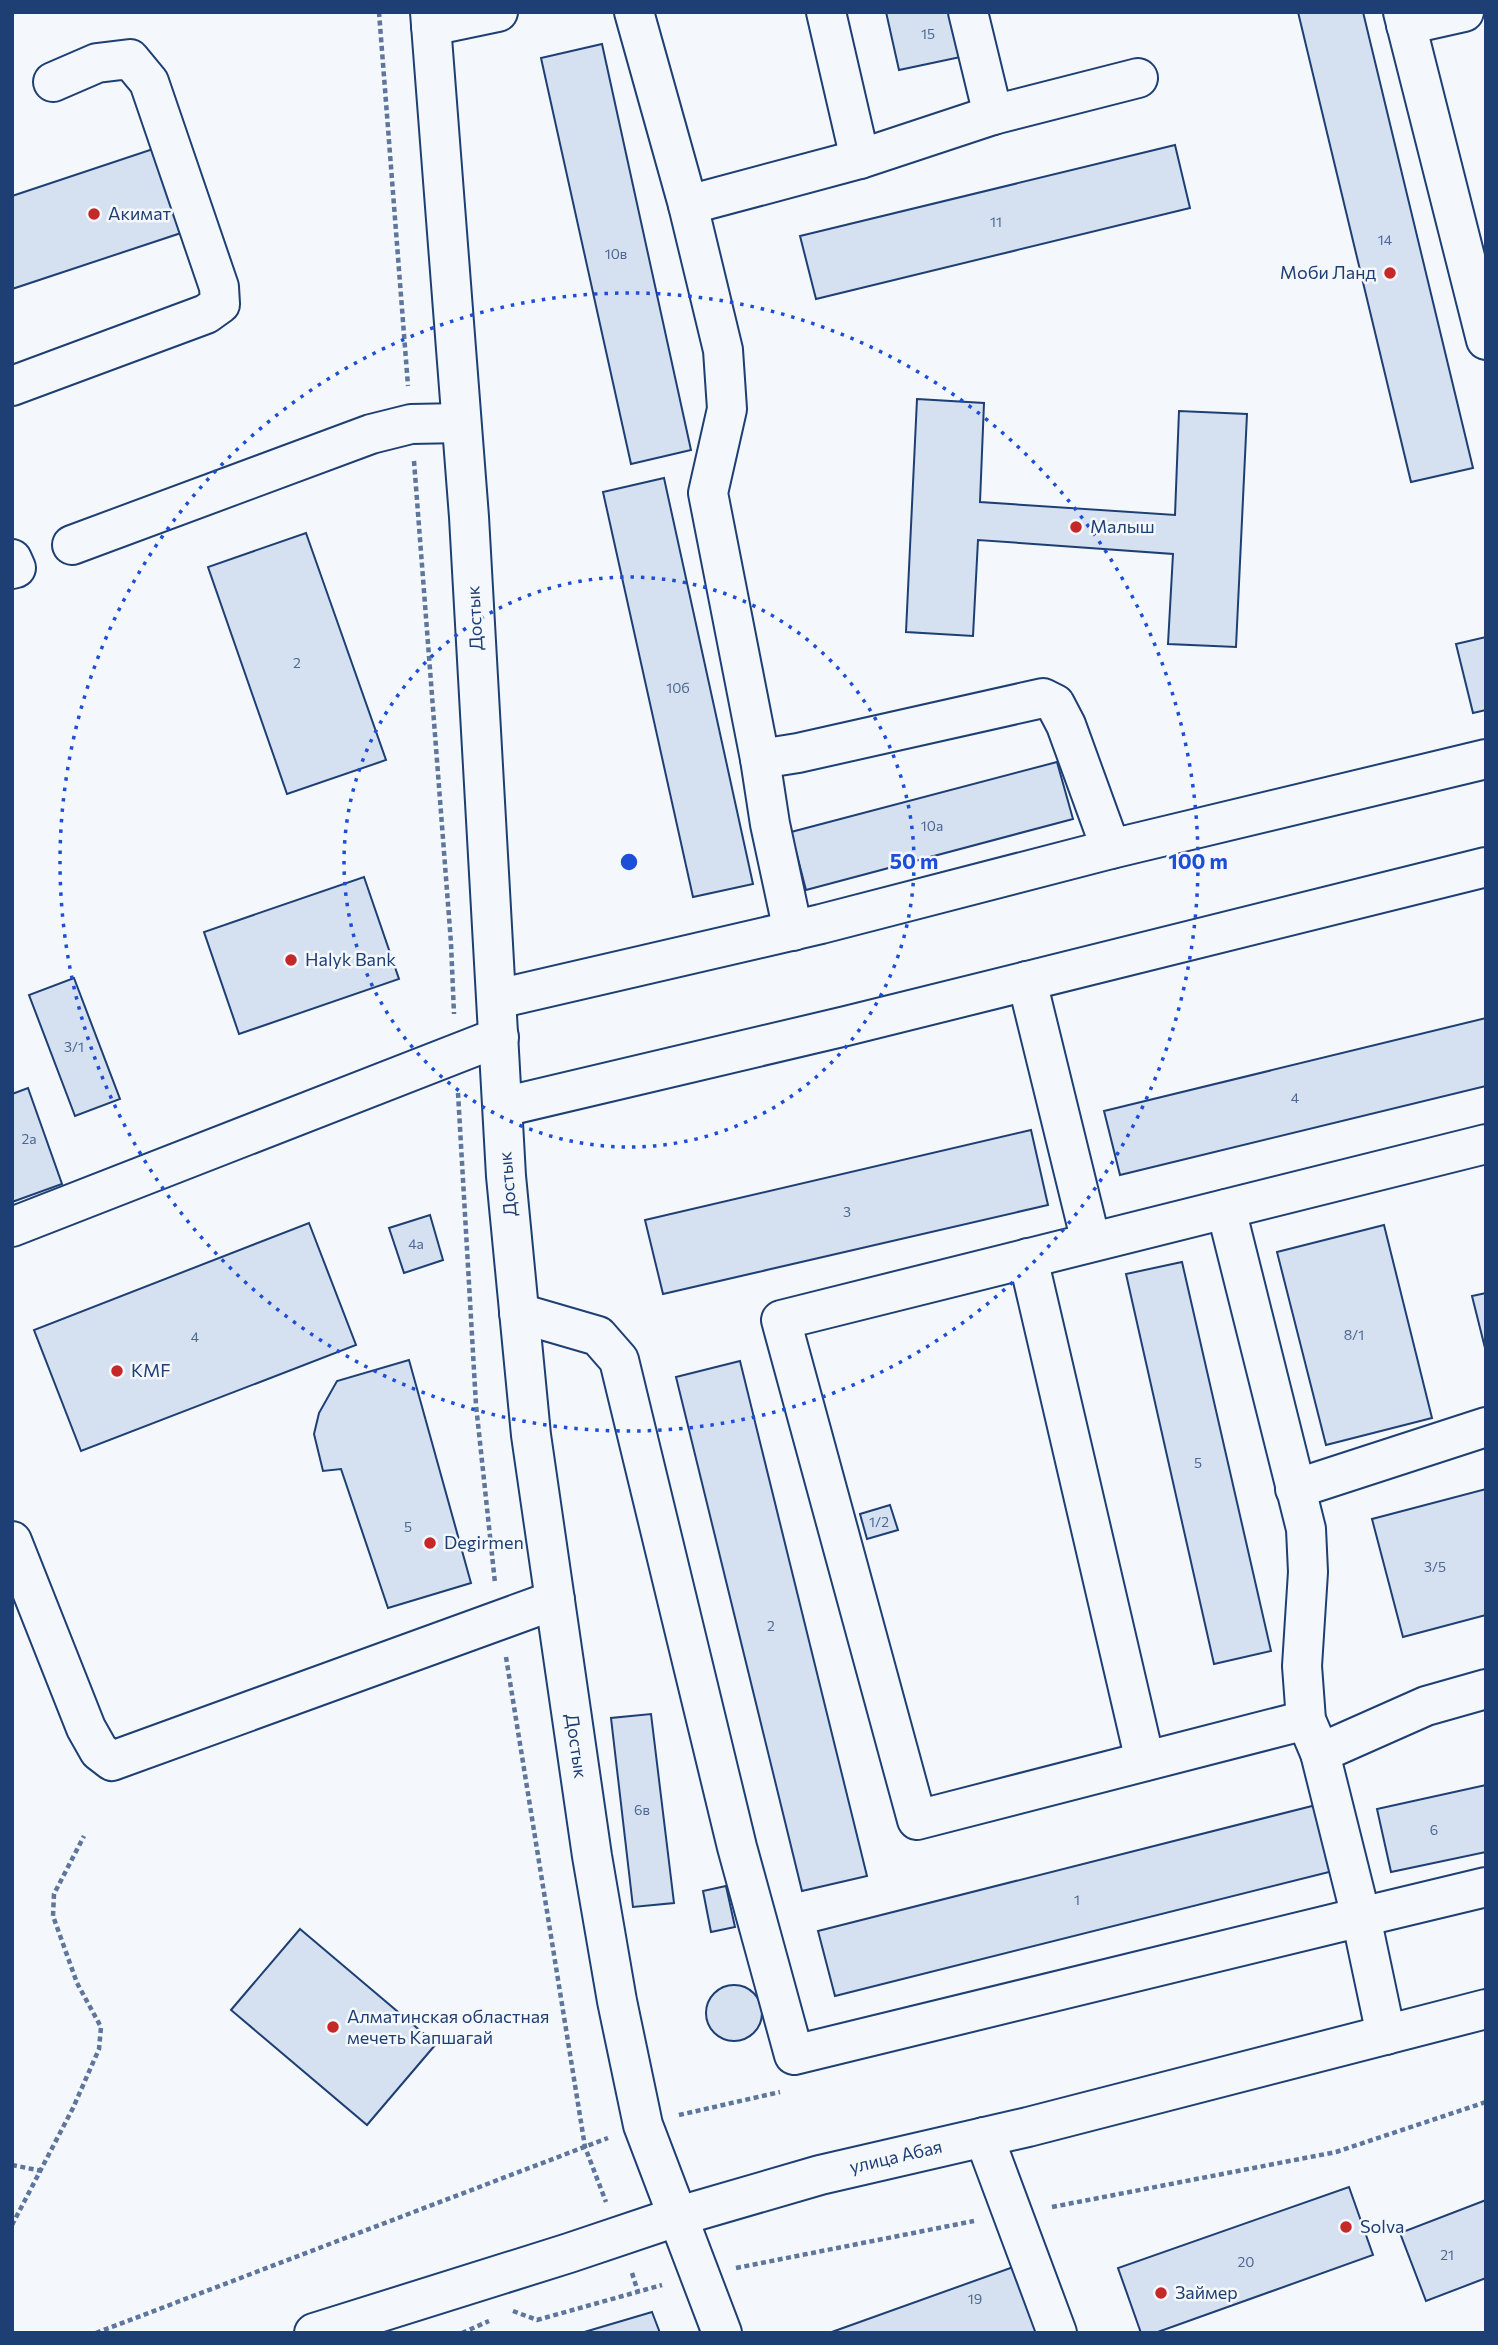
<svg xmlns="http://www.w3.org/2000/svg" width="1498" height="2345" viewBox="0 0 1498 2345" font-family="Commissioner,sans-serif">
<rect width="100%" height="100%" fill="#f4f7fb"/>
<g fill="#d5e0f0" stroke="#1d3f73" stroke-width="2">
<polygon points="886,12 961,12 970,55 899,70"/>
<polygon points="1298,12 1363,12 1473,468 1411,482"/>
<polygon points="602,44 691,450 631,464 541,58"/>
<polygon points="1175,145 1190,208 816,299 800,236"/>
<polygon points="153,149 181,233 12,289 12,196"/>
<polygon points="917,399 984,403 980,502 1175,515 1179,411 1247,414 1236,647 1168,644 1173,554 978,540 973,636 906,632"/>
<polygon points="664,478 753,884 693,897 603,492"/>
<polygon points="306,533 386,760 287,794 208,567"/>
<polygon points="1486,637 1486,710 1473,713 1456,644"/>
<polygon points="1057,762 1073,819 806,890 791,832"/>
<polygon points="364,877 399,979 239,1034 204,932"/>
<polygon points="74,978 120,1099 75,1116 29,995"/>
<polygon points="1486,1018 1486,1086 1120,1175 1104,1111"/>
<polygon points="28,1088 62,1184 12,1202 12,1094"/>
<polygon points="1031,1130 1048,1205 663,1294 645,1220"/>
<polygon points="430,1215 443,1260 404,1273 389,1228"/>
<polygon points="309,1223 356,1345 81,1451 34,1330"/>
<polygon points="1384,1225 1432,1418 1326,1445 1277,1252"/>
<polygon points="1182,1262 1271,1651 1214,1664 1126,1274"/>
<polygon points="1486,1293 1486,1352 1472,1296"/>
<polygon points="409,1360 471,1583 388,1608 341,1469 323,1471 314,1434 319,1413 337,1381"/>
<polygon points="740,1361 867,1876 802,1891 676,1377"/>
<polygon points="1486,1489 1486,1615 1403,1637 1372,1519"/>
<polygon points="890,1505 898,1530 867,1539 860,1514"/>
<polygon points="651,1714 674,1903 633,1907 611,1718"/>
<polygon points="1486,1785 1486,1852 1391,1872 1377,1809"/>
<polygon points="1320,1804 1337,1870 835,1996 818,1931"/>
<polygon points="726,1886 735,1927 711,1932 703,1891"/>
<polygon points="300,1929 436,2044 367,2125 231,2010"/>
<circle cx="734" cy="2013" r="28"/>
<polygon points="1349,2187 1373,2255 1155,2333 1141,2333 1118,2268"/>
<polygon points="1486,2200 1486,2278 1426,2301 1400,2233"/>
<polygon points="1016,2266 1039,2333 829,2333"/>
<polygon points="652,2312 660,2333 581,2333"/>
</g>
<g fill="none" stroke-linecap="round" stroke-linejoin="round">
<g stroke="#1d3f73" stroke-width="42">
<g id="minor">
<polyline points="430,12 469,517 506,1176 531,1435 592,1856 617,2001 643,2125 722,2333"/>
<polyline points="634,12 688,205 723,350 727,409 708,493 760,759 770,824 793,931"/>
<polyline points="826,12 860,159"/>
<polyline points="968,12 993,115"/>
<polyline points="1403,12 1486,340"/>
<polyline points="1406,25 1464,12"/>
<polyline points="431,26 498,12"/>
<polyline points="688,205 860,159 993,115 1138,78"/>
<polyline points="12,386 206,314 220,304 219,287 149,82 130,59 97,63 53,82"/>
<polyline points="72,545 371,434 411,424 461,423"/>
<polyline points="12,559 16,568 12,569"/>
<polyline points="760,759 798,753 1043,698 1055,704 1066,725 1111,849"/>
<polyline points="1027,981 1091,1242"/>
<polyline points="497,999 821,924 1111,849 1486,759"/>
<polyline points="503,1107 846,1026 1486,867"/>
<polyline points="1226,1209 1306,1529 1308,1572 1302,1666 1306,1720 1320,1753 1361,1917 1486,1887"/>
<polyline points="12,1227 499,1037"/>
<polyline points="1028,1258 1145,1761"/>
<polyline points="519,1313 598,1336 619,1360 737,1847 794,2055 1361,1917 1386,2035"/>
<polyline points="1295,1489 1486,1427"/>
<polyline points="12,1541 86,1728 99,1751 112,1761 555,1600"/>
<polyline points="1306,1720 917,1820 781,1320 1486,1144"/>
<polyline points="1320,1753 1426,1706 1486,1689"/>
<polyline points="984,2137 1057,2333"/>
<polyline points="314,2333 569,2253 679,2216 820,2175 1028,2127 1486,2009"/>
</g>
</g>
<g stroke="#5e769c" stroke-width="4.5" stroke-dasharray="5 3.5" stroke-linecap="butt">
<polyline points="379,12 408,386"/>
<polyline points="414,461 451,943 454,1014"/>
<polyline points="458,1093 476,1405 495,1583"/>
<polyline points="506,1657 585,2147 606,2202"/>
<polyline points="679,2115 780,2092"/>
<polyline points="12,2165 42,2171"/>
<polyline points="1052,2207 1336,2152 1486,2102"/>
<polyline points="12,2225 73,2108 99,2049 101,2027 77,1983 53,1916 54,1894 84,1836"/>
<polyline points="736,2268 974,2221"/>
<polyline points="632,2273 638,2292"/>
<polyline points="513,2311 537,2320 662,2285"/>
<polyline points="96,2333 608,2138"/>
<polyline points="462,2333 489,2321"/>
</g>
<use href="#minor" stroke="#f4f7fb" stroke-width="38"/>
</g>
<g fill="none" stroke="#1d4ed8" stroke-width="3.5" stroke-dasharray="3.5 7">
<circle cx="629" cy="862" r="285"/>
<circle cx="629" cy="862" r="569"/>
</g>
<g fill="#c62828" stroke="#f4f7fb" stroke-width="2.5">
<circle cx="94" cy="214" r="7"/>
<circle cx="1390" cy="273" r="7"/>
<circle cx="1076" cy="527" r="7"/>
<circle cx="291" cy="960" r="7"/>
<circle cx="117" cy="1371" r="7"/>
<circle cx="430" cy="1543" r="7"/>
<circle cx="333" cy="2027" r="7"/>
<circle cx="1346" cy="2227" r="7"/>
<circle cx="1161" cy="2293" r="7"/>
</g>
<g text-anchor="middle" stroke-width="5" stroke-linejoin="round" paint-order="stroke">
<g font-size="14" fill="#4b6792">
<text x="928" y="39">15</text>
<text x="996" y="227">11</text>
<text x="1385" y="245">14</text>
<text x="616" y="259">10в</text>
<text x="297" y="668">2</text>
<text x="678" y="693">10б</text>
<text x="932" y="831">10а</text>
<text x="74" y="1052">3/1</text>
<text x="1295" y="1103">4</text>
<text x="29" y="1144">2а</text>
<text x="847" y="1217">3</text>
<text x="416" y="1249">4а</text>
<text x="1354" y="1340">8/1</text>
<text x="195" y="1342">4</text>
<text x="1198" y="1468">5</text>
<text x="879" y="1527">1/2</text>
<text x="408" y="1532">5</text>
<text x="1435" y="1572">3/5</text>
<text x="771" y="1631">2</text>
<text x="642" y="1815">6в</text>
<text x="1434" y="1835">6</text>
<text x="1077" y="1905">1</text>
<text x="1447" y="2260">21</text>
<text x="1246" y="2267">20</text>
<text x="975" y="2304">19</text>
</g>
<g font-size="18" fill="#1d3f73" stroke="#f4f7fb" text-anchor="start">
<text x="108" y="220">Акимат</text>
<text x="1376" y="279" text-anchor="end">Моби Ланд</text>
<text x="1090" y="533">Малыш</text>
<text x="305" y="966">Halyk Bank</text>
<text x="131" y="1377">KMF</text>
<text x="444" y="1549">Degirmen</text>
<text x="347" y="2023">Алматинская областная<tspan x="347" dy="21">мечеть Капшагай</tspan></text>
<text x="1360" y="2233">Solva</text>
<text x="1175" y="2299">Займер</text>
</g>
<g font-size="18" fill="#1d3f73" stroke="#f4f7fb">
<text transform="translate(475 618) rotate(-93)" y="6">Достык</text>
<text transform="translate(508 1184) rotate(-95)" y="6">Достык</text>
<text transform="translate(576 1746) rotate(82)" y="6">Достык</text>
<text transform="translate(896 2157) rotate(-13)" y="6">улица Абая</text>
</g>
</g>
<circle cx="629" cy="862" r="10" fill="#1d4ed8" stroke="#f4f7fb" stroke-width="3.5"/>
<g font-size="21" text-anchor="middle" font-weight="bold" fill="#1d4ed8" stroke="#f4f7fb" stroke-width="5" stroke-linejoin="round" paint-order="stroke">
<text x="914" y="869">50 m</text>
<text x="1198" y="869">100 m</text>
</g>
<rect width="1498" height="2345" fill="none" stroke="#1d3f73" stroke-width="28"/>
</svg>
